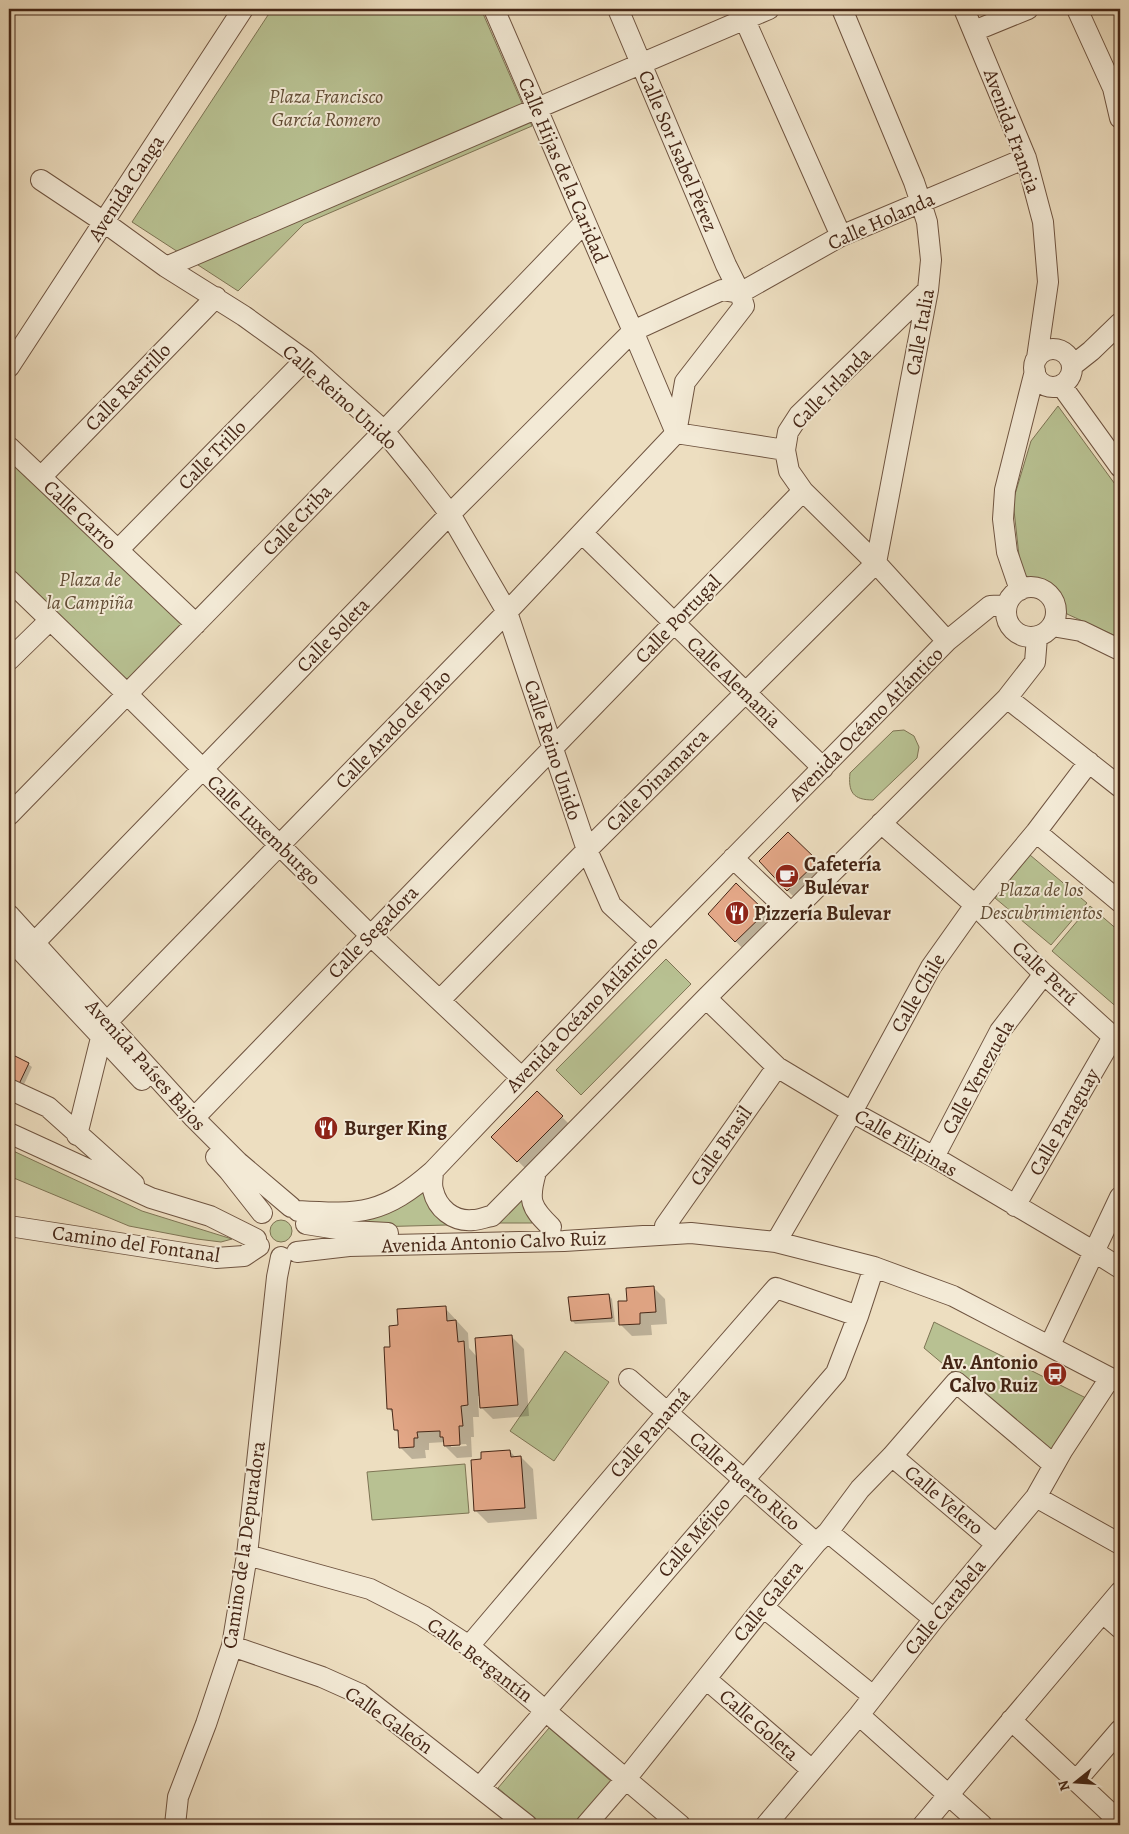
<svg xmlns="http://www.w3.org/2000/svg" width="1129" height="1834" viewBox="0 0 1129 1834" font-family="Alegreya,serif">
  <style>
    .green { fill: #b8c192; stroke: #7e7454 }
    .shadow { fill: #0003; fill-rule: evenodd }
    .building { fill: #e3a787; stroke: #452616 }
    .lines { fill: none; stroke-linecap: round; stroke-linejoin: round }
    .minor-casing { stroke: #6f5440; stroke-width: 22 }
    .minor { stroke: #f3ead6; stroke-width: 20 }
    .labels { text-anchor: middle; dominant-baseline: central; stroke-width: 4; stroke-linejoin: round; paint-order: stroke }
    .park-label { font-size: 20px; font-style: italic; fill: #624d35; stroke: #f3ead6 }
    .street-label { font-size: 20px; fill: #452616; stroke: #f3ead6 }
    .poi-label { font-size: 20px; font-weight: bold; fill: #452616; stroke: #f3ead6; text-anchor: start }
  </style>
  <rect width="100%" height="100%" fill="#eddec0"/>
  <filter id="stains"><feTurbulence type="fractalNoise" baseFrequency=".004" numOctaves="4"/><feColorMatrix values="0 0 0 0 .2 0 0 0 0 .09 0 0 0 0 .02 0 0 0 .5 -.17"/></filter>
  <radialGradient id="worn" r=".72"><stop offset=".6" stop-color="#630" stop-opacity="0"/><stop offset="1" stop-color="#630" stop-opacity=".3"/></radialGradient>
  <path class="green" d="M272,9H481L532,126L304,224L238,291L132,222Z
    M1058,406L1120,491V638L1067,614L1052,586L1021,574L1013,501L1031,441Z
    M9,454L186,624L127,684L9,570Z
    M904,730L914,736L919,747L917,758L873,800C853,800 848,792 850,773L893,731Z
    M1030,855L1087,903L1051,945L995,898Z
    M1090,906L1120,932V1010L1052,951Z
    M666,959L691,984L581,1095L556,1070Z
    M9,1149L142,1211L232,1239L221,1242L197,1239L129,1226L9,1176Z
    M424,1188L435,1214L447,1225L371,1227L334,1223Z
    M522,1198L532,1223H496Z
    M270 1231a11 11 0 1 1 22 0a11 11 0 1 1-22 0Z
    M934,1322L1086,1398L1051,1455L924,1348Z
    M565,1351L609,1382L554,1461L510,1431Z
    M465,1464L469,1513L372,1520L367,1472Z
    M549,1728L612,1782L575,1825H542L498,1788Z"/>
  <path class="shadow" d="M817,861L829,873L799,902L787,890Z
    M736,885L777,925L747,953L709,914Z
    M9,1054L28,1064L32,1067L14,1106L9,1104Z
    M537,1092L574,1129L530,1173L493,1137Z
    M653,1287L665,1299L667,1324L651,1325L652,1335L632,1336L620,1324L628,1302Z
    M609,1295L612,1299L615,1322L575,1324L572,1320Z
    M445,1308L468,1333L469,1348L477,1357L512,1337L524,1349L529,1416L493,1419L481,1407L480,1396H478L479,1417H473L474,1437H471L472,1457L457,1458L445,1446V1442L429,1443V1450H425L426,1458L412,1459L400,1447V1434L395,1430L394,1414L389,1409L392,1348L399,1326ZM466,1444L467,1446L451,1447V1445Z
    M510,1451L516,1458L521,1457L533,1469L537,1519L488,1523L476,1511Z"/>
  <path class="building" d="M788,832L818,861L787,891L759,861Z
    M736,883L766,912L735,942L708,914Z
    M9,1053L29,1063L10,1103H9Z
    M537,1091L563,1116L517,1162L491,1137Z
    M654,1286L656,1312L640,1313V1324L619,1325L618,1301H627L626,1288Z
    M609,1294L612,1318L571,1321L568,1297Z
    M446,1306L447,1321L456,1320L458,1342L464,1341L468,1405L461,1406L463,1426H459L460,1445L444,1446L443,1437H440V1431L417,1432L418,1438H414V1447L399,1448L398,1430H394L392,1409H387L384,1347H390L389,1326L398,1325L397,1309Z
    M512,1335L518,1405L480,1408L475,1338Z
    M510,1450L511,1457L521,1456L525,1508L474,1511L471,1460L481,1459V1452Z"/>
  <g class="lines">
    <g class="minor-casing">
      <path id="minor" d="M618,9L726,265L740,293L841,236L1026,158
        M740,9L841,236
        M842,9L914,182L921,203L927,222L931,260L928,290L876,563L947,641
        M964,9L1026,158L1043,222L1048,282L1037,358
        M1077,9L1113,88L1120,118
        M974,31L1028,9
        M41,180L104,222L166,267L244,316L305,360L384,431L419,474L450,514L507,612L587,850L611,905L651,942
        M166,267L769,9
        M722,290L740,293L744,306L685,382L676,433L633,331Z
        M1034 368a19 19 0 1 1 38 0a19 19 0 1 1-38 0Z
        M1072,366L1091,351L1120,323
        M9,367L243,9
        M1061,385L1120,467
        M676,433L785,450
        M9,447L196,624
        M41,477L216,297
        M582,533L823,768
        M118,550L305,360
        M9,580L127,694L370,935L521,1077
        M1006 612a25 25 0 1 1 50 0a25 25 0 1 1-50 0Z
        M1020,590L1007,552L1003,519L1005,490L1035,371
        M1007,605L990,606L947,641L651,942L433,1171C433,1177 431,1184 433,1190C437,1208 453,1222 473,1220C479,1220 485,1217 492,1216L706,998L1007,698L1035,662L1037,637
        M1052,626L1081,631L1120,650
        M9,660L50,620
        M1007,698L1120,787
        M9,815L384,431L584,223
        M881,823L975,905L1044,974L1120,1043
        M1036,832L1120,902
        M733,858L791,913
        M9,915L194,1118L238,1162L291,1207
        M9,938L142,1080
        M35,942L450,514L633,331C585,224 541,116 494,9
        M706,998L777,1067L852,1112L934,1157L1093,1251L1120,1268
        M440,1000L587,850L876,563L803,491L789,471L785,450L788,432L799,415L928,290
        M107,1022L507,612L676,433
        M9,1089L48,1107L134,1184
        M194,1118L674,623L803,491
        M9,1133L151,1198L210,1216L256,1239
        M77,1135L101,1038
        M216,1157L229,1171L262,1213
        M934,1157L1000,1031L1044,974
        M536,1172C528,1200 530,1207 551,1227
        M1015,1206L1113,1037
        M298,1211C361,1215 384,1214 433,1171
        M306,1224L350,1231L388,1233
        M9,1226L216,1258L244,1256L259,1246
        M665,1226L777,1067
        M776,1242L852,1112L931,967L975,905L1036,832L1089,762
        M297,1252L349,1246L564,1241L691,1233L776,1242L874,1267L953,1296L1120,1383
        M1050,1345L1120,1197
        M629,1379L816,1543
        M892,1456L996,1544
        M1036,1497L1120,1544
        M828,1532L934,1619
        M247,1555L370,1589L423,1616L469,1646L680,1825
        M763,1607L873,1696
        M1103,1613L1120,1628
        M232,1646L322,1677L360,1694L527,1825
        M469,1646L667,1413L776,1288L858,1316
        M706,1679L812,1770
        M859,1715L982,1825
        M1011,1720L1120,1822
        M1076,1781L1120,1730
        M480,1787L836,1373L858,1316L874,1267
        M175,1825L178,1797L206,1724L232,1646L247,1555L277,1277L281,1257
        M586,1825L625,1780L763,1607L816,1543L828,1532L860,1489L892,1456L956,1382L1054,1465
        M766,1825L859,1715L934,1619L1036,1497L1062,1451L1110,1378
        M923,1825L1120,1592"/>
    </g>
    <use href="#minor" class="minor"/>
  </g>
  <defs>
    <g id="cafe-disc" transform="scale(1.25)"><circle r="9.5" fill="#8f2418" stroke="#f3ead6"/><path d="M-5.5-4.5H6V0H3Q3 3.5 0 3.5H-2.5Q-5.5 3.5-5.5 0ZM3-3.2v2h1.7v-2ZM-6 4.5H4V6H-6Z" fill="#fff"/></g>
    <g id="restaurant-disc" transform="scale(1.25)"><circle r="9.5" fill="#8f2418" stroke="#f3ead6"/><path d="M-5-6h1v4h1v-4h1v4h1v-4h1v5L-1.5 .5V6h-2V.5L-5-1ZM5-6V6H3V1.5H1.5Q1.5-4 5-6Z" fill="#fff"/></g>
    <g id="bus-disc" transform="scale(1.25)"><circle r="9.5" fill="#8f2418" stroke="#f3ead6"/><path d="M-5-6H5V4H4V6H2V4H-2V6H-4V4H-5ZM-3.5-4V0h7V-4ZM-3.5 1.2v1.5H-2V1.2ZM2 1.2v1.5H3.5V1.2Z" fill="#fff"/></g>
  </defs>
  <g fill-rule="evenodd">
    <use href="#cafe-disc" x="787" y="876"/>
    <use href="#restaurant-disc" x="737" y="913"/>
    <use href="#restaurant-disc" x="326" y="1128"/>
    <use href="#bus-disc" x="1055" y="1374"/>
  </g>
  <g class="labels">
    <g class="park-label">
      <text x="326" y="96">Plaza Francisco<tspan x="326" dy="23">García Romero</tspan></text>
      <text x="90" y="579">Plaza de<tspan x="90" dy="23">la Campiña</tspan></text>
      <text x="1041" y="889">Plaza de los<tspan x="1041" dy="23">Descubrimientos</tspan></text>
    </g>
    <g class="street-label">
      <text transform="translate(1012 131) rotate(70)">Avenida Francia</text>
      <text transform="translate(678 151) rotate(67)">Calle Sor Isabel Pérez</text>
      <text transform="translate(563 170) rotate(67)">Calle Hijas de la Caridad</text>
      <text transform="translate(126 188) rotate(-57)">Avenida Canga</text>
      <text transform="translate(881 221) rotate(-24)">Calle Holanda</text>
      <text transform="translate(920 332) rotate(-80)">Calle Italia</text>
      <text transform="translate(128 387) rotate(-46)">Calle Rastrillo</text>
      <text transform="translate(831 388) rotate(-46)">Calle Irlanda</text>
      <text transform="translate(340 397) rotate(42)">Calle Reino Unido</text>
      <text transform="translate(212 455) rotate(-46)">Calle Trillo</text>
      <text transform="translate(80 515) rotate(43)">Calle Carro</text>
      <text transform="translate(297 520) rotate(-46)">Calle Criba</text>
      <text transform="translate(678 619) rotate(-46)">Calle Portugal</text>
      <text transform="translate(333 635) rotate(-46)">Calle Soleta</text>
      <text transform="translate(734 682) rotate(44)">Calle Alemania</text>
      <text transform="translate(866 724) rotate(-45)">Avenida Océano Atlántico</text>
      <text transform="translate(393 729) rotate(-46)">Calle Arado de Plao</text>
      <text transform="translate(553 750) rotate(72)">Calle Reino Unido</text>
      <text transform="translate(657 780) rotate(-45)">Calle Dinamarca</text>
      <text transform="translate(264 830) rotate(44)">Calle Luxemburgo</text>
      <text transform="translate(373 932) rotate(-46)">Calle Segadora</text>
      <text transform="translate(1045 973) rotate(44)">Calle Perú</text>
      <text transform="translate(918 993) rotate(-60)">Calle Chile</text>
      <text transform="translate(582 1014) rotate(-46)">Avenida Océano Atlántico</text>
      <text transform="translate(146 1065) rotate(48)">Avenida Países Bajos</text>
      <text transform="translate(978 1077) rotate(-61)">Calle Venezuela</text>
      <text transform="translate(1064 1122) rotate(-60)">Calle Paraguay</text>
      <text transform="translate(906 1143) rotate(30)">Calle Filipinas</text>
      <text transform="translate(721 1146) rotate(-55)">Calle Brasil</text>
      <text transform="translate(494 1242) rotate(-2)">Avenida Antonio Calvo Ruiz</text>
      <text transform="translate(136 1244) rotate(8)">Camino del Fontanal</text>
      <text transform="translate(650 1433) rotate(-49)">Calle Panamá</text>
      <text transform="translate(745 1481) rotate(41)">Calle Puerto Rico</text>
      <text transform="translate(944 1500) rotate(40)">Calle Velero</text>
      <text transform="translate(694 1537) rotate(-49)">Calle Méjico</text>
      <text transform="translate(244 1545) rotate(-82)">Camino de la Depuradora</text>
      <text transform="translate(768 1601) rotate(-51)">Calle Galera</text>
      <text transform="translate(945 1607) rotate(-51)">Calle Carabela</text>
      <text transform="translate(480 1660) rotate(37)">Calle Bergantín</text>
      <text transform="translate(389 1720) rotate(35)">Calle Galeón</text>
      <text transform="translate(759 1725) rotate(41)">Calle Goleta</text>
    </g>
    <g class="poi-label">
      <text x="804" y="864">Cafetería<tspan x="804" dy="23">Bulevar</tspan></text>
      <text x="754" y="913">Pizzería Bulevar</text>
      <text x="344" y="1128">Burger King</text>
      <text x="1038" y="1362" text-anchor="end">Av. Antonio<tspan x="1038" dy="23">Calvo Ruiz</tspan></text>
    </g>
  </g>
  <rect width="1129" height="1834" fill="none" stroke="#eddec0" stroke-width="30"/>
  <rect x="10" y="10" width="1109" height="1814" fill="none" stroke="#452616" stroke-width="2.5"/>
  <rect x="15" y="15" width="1099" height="1804" fill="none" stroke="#452616"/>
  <g transform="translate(1076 1782) rotate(253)" stroke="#f3ead6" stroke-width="4" paint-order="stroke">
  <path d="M0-4L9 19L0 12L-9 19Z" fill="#452616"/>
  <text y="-8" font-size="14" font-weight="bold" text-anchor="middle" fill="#452616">N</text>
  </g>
  <rect width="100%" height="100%" filter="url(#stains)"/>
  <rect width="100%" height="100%" fill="url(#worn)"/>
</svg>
